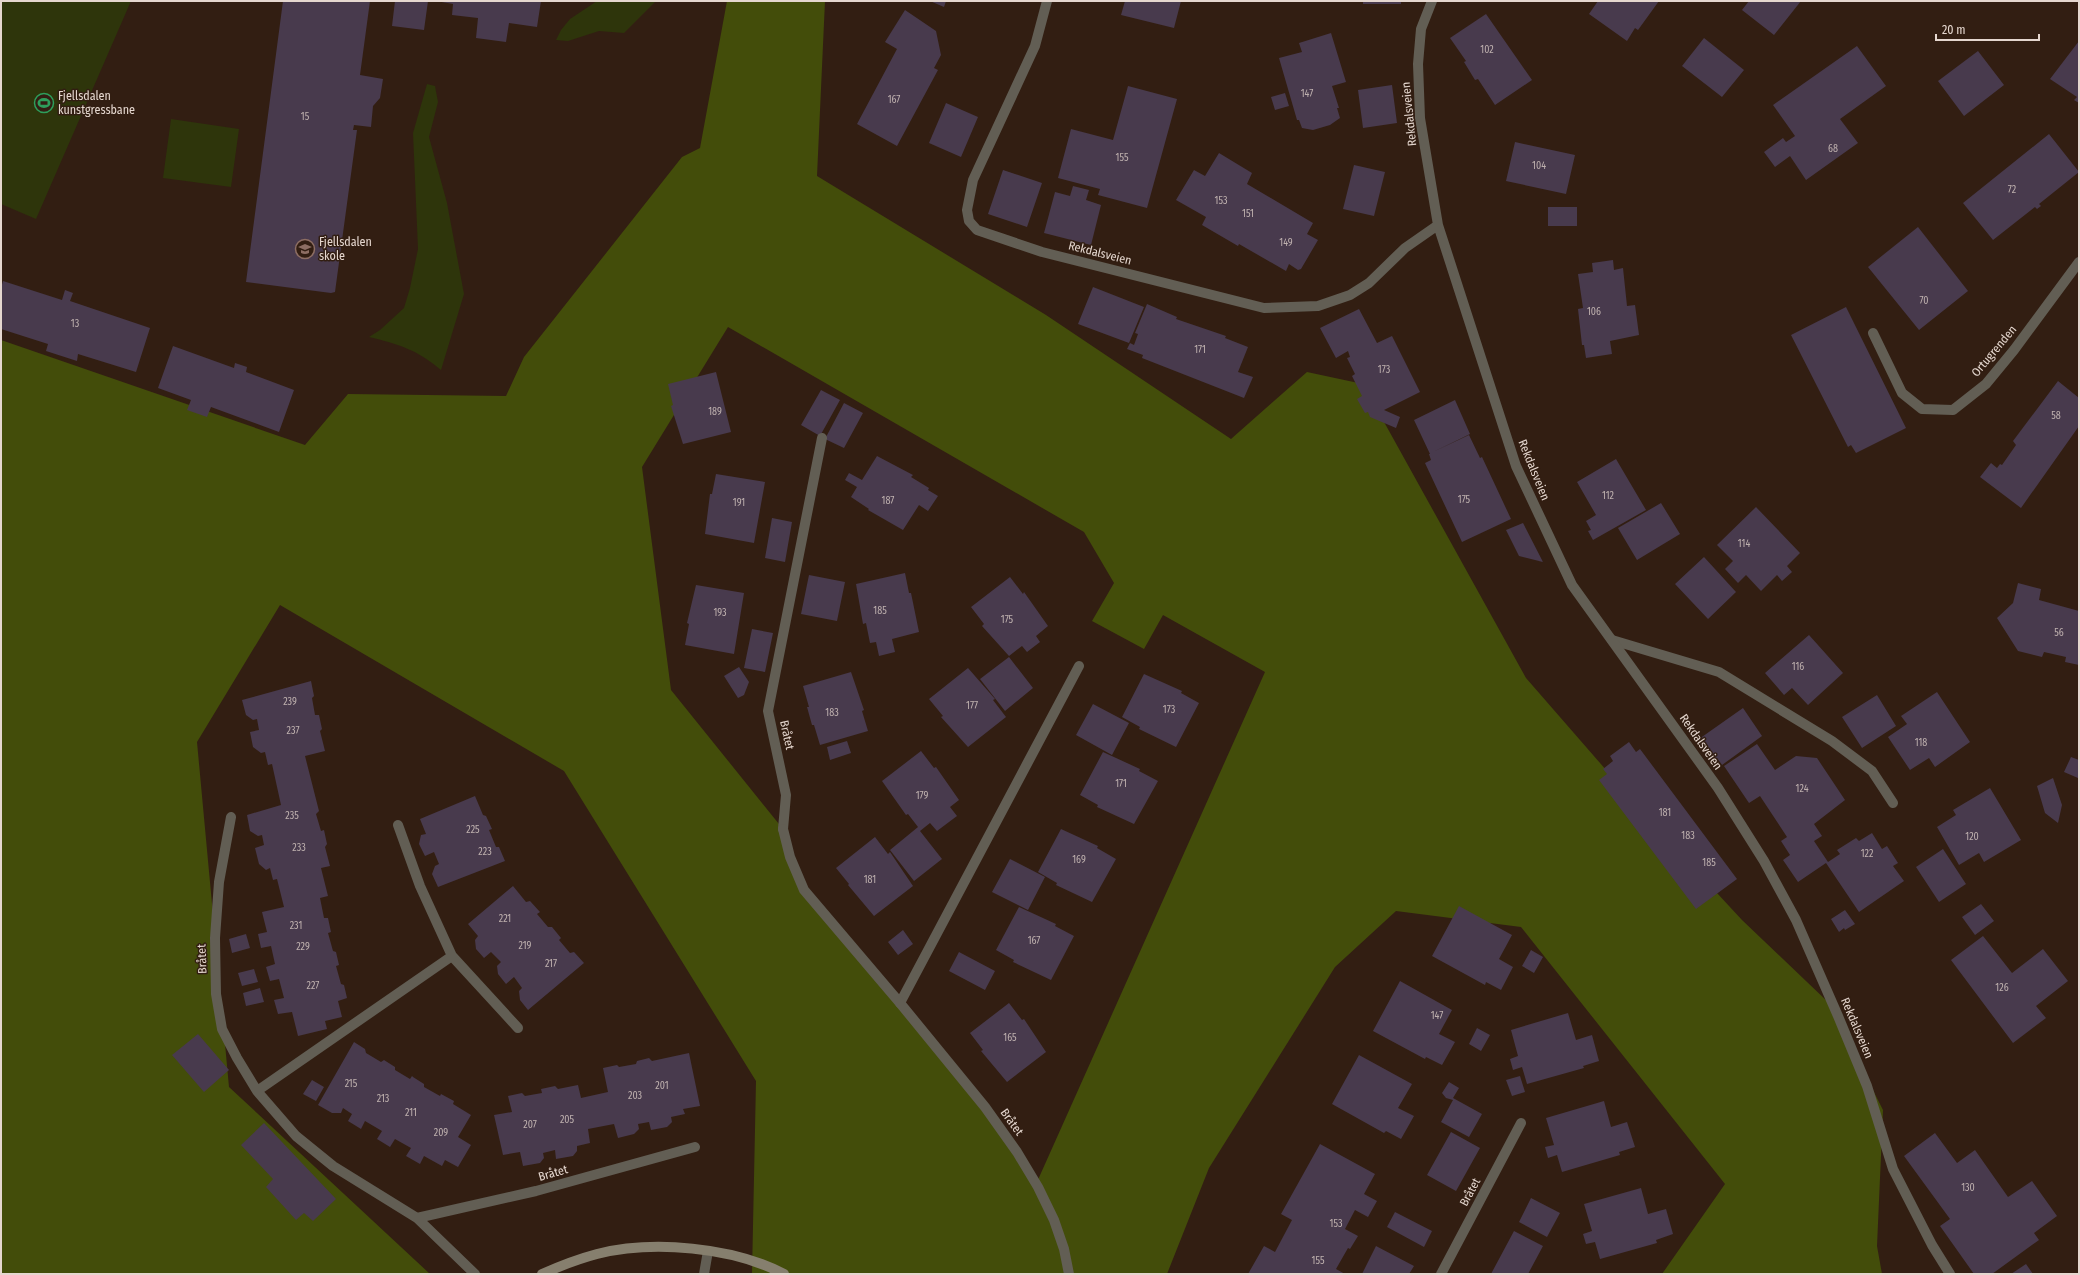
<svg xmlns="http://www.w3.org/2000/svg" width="2080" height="1275" viewBox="0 0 2080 1275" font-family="'Fira Sans Condensed',sans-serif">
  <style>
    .green { fill: #2e350b }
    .forest { fill: #434d0a; fill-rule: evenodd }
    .building { fill: #483a4d }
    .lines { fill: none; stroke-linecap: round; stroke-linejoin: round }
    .service { stroke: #625e54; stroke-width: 10 }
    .minor { stroke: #625e54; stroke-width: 10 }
    .secondary { stroke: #867f6e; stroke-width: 10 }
    .labels { text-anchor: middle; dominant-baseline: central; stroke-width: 3; stroke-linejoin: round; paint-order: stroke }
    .number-label { font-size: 10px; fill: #beb0ae }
    .poi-label { font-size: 12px; fill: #e5d7cf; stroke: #321e12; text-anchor: start }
    .street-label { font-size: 12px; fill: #e5d7cf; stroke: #321e12 }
  </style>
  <rect width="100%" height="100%" fill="#321e12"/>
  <path class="green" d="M1,1H131L36,219L1,204Z
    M597,1H656L624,33L599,31L568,41L556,40L561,30L570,19Z
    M427,84L435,86L438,102L429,137L447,203L464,294L441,370C418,350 398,344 369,337L380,330L404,308L410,288L418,249L413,133Z
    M171,119L239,129L231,187L163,178Z"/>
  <path class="forest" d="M727,1H825L817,176L1046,315L1231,439L1307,372L1363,384L1526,678L1654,825L1742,920L1829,1003L1883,1110L1877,1246L1882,1274H1662L1725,1184L1521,927L1396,911L1335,967L1209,1168L1167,1274H752L756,1081L564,771L280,605L197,742L229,1087L430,1274H1V340L305,445L348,394L506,396L524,357L682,157L700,148ZM728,327L1084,532L1114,583L1092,621L1144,649L1163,615L1265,672L1037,1182L993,1118L804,890L783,829L671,690L642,467Z"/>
  <path class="building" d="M283,1H370L360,75L383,79L380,98L373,106L371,127L354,125L353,130H357L335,292L331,293L246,282Z
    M395,1H428L424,30L392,26Z
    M436,1H541L537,27L509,23L506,42L476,38L478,18L452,15L453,4Z
    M930,1H946L944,7Z
    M1125,1H1181L1174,28L1121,15Z
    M1363,1H1401V4H1363Z
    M1598,1H1659L1638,30L1635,28L1627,41L1589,14Z
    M1749,1H1801L1774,35L1742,10Z
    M905,10L936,31L941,55L934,68L938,70L897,146L857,124L897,49L885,42Z
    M1486,14L1532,80L1495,105L1478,79L1475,80L1464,62L1466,61L1450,38Z
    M1331,33L1346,82L1332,86L1339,108H1337L1340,118L1330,125L1313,130L1302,128L1299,120H1297L1279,58L1302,52L1299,43Z
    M1704,38L1744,70L1722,97L1682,66Z
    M2079,41V103L2074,100L2077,97L2050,79Z
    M1857,46L1886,86L1840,119L1858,143L1806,180L1790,156L1775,167L1764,152L1783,138L1786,142L1795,136L1773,105Z
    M1978,51L2004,85L1964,116L1938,81Z
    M1392,85L1397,123L1363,128L1358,90Z
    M1128,86L1177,99L1147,208L1098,195L1100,189L1058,178L1071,129L1113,140Z
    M1285,93L1289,106L1275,110L1271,97Z
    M946,103L978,117L961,157L929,143Z
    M2049,134L2079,172L2039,204L2041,206L2037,209L2035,207L1993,240L1963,203Z
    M1515,142L1575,155L1566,194L1506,181Z
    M1219,153L1252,173L1247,184L1313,223L1307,234L1318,240L1301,269L1298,270L1289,264L1286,271L1239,244L1238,246L1202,225L1206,217L1176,200L1194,170L1205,176Z
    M1354,165L1385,172L1374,216L1343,209Z
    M1003,170L1042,183L1027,227L988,214Z
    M1073,186L1089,190L1086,200L1101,205L1091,245L1044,233L1055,192L1070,196Z
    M1548,207H1577V226H1548Z
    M1918,227L1968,291L1919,330L1868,267Z
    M1613,260L1614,270L1623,268L1627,306L1635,305L1639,335L1610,341L1612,354L1586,358L1584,345H1582L1578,309L1583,308L1578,274L1593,272L1592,263Z
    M3,281L62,300L65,290L73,293L70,301L150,328L136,372L78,354L77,361L46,351L48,344L1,329V288Z
    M1093,287L1144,307L1129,343L1078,324Z
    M1147,304L1177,317L1176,319L1226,336L1225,338L1248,347L1238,372L1253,377L1244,398L1142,358L1143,355L1127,349L1130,343L1134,345L1138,334L1135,333Z
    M1846,307L1906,428L1856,453L1851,445L1848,447L1791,335Z
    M1359,309L1377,343L1392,336L1420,392L1384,410L1400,417L1396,428L1370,417L1368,412L1365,413L1357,399L1362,396L1352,376L1355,374L1347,358L1350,357L1348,351L1336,358L1320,328Z
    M173,346L234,368L235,363L247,367L246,372L294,390L279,432L211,407L207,417L187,410L191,400L158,388Z
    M716,372L731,432L683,444L671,406L673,405L668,384Z
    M2058,381L2079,398V426L2021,508L1980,477L1991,463L1997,468L2000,464L2002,465L2016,445L2013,441Z
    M821,390L840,400L820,436L801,425Z
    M1455,400L1470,434L1433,452L1469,435L1480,458L1482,457L1511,519L1462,542L1425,463L1431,460L1429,454H1430L1414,420Z
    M844,403L863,413L844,448L825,439Z
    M877,456L913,475L911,477L929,488L928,490L938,496L928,511L919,505L903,530L868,510L869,509L851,497L857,487L845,480L849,473L862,480Z
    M1616,459L1646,510L1593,540L1588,531L1591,530L1586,521L1596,515L1577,482Z
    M716,474L765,482L754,543L705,534L710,494H712Z
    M1661,503L1680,534L1637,560L1618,528Z
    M1756,507L1800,553L1787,566L1792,572L1782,581L1777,575L1761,591L1746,575L1738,583L1725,569L1733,561L1717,545Z
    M772,518L792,522L785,562L765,558Z
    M1523,523L1543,562L1519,556L1506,530Z
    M1704,557L1736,592L1708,619L1675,584Z
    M905,573L909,593H911L919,632L892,639L895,652L879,656L876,642L870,643L866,623L863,624L856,584Z
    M809,575L845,582L837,621L801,614Z
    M1010,577L1023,594L1024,592L1048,626L1036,636L1040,642L1027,652L1022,646L1009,656L982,626L984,624L971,607Z
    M2018,583L2041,589L2039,600L2079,611V665L2065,662L2066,657L2044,652L2042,657L2018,651L1997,618L2013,603Z
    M696,585L744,593L734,654L685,645L689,624L687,623Z
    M752,629L773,633L765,672L744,668Z
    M1809,635L1843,673L1808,705L1792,688L1784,695L1765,673Z
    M1009,657L1033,688L1005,711L980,679Z
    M739,667L749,682L744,695L738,698L724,676Z
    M968,668L995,699L993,700L1006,717L968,747L941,717L943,716L929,699Z
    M851,672L864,710L862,711L868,731L820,745L814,725H812L807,707H809L803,686Z
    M1144,674L1182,691L1181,693L1199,703L1176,747L1139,729L1140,727L1122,717Z
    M311,681L314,696L312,698L315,715H319L322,729L320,731L325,751L305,756L319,811L316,814L321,831L324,830L327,844L325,847L330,866L321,868L328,896L320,898L324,918H328L331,932L328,933L333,951L336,952L339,965L336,966L341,984L344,985L347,998L338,1001L342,1017L325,1021L327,1029L298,1036L292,1012L278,1014L274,1000L284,998L279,979L270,981L266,967L275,964L271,946L261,948L258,934L267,932L262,912L284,907L277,879L273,880L270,868L266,870L259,864L255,848L264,845L262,835L258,836L250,831L247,815L281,805L272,764L268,765L265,752L261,753L253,747L250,732L259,730L257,719L253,720L246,715L242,700Z
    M1937,692L1970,742L1935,767L1929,758L1910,770L1888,737L1907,724L1901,716Z
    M1877,695L1896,726L1862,748L1842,717Z
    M1093,704L1129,723L1112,755L1076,735Z
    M1743,708L1762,736L1722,765L1717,758L1714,760L1699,739Z
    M847,741L851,753L830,760L827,747Z
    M1629,742L1636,752L1640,749L1737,879L1696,909L1599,780L1607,774L1603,769L1613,761L1610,756Z
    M1757,744L1775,770L1796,756L1817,758L1845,800L1814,824L1822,836L1814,841L1828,862L1840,854L1837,850L1856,838L1859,841L1872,833L1882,849L1887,846L1898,863L1893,866L1904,881L1859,912L1826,863L1798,882L1783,860L1790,855L1781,841L1787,837L1760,796L1749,803L1724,766Z
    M921,751L934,768L936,767L959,800L950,807L957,816L937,831L930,823L920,831L942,859L914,881L890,850L918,827L908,814L906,815L882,781Z
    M1103,752L1140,769L1139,771L1158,781L1134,824L1097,807L1098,805L1080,795Z
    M2071,757L2079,760L2078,778L2064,772Z
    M2053,778L2062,805L2058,823L2045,813L2037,786Z
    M1990,788L2021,840L1984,862L1979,853L1959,865L1937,827L1956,815L1953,810Z
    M475,796L483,815L486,816L492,829L489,830L496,847H499L505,861L438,887L432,874L435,866L439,864L434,852L425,856L419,844L421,835L426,834L420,819Z
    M1061,829L1098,846L1097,848L1116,859L1092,902L1056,885L1057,883L1038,872Z
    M875,837L888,854L890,852L913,886L874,916L848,885L849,884L836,868Z
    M1943,849L1966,884L1939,902L1916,867Z
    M1010,859L1045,877L1028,910L992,892Z
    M513,886L526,902L530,901L540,912L537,914L548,927H552L561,938L559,940L570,953L574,952L584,963L528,1010L520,1000L519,991L522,988L514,977L506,984L498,974L497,966L501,962L491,952L484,958L476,949L475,940L478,936L468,924Z
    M1981,904L1994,921L1975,935L1962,917Z
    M1459,906L1512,935L1499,959L1513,967L1501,990L1486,982L1485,985L1432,956Z
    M1019,907L1056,924L1055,926L1074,936L1051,980L1013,962L1014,960L996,950Z
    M1845,910L1855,924L1845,930L1844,928L1839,932L1831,919Z
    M903,930L913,944L898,955L888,942Z
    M246,934L250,948L232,953L229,939Z
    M1983,936L2012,973L2043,949L2068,981L2036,1006L2046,1018L2013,1043L1951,960Z
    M1531,950L1543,957L1534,973L1522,966Z
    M959,952L995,971L985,990L949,971Z
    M254,969L258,982L242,986L238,973Z
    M1400,981L1452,1010L1439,1034L1455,1042L1442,1065L1426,1057L1425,1059L1373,1031Z
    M260,988L264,1002L246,1006L243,993Z
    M1009,1003L1022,1020L1024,1019L1046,1052L1007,1082L981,1051L983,1050L970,1033Z
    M1568,1013L1576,1040L1592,1035L1599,1061L1583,1066L1584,1068L1527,1084L1522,1067L1513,1070L1510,1059L1518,1056L1511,1030Z
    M1477,1028L1490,1035L1481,1051L1469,1044Z
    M198,1034L229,1070L204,1092L172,1055Z
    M354,1042L365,1049L366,1053L381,1062L384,1060L395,1067V1070L410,1079L412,1076L413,1077L424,1084V1087L440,1096L441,1094L454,1101L453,1104L471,1115L458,1137L471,1145L458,1167L445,1160L442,1166L424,1156L420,1164L406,1156L411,1148L395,1139L390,1147L377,1139L382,1131L365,1121L361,1129L348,1121L352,1114L343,1108L341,1113H332L318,1105Z
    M689,1053L700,1106L683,1109L685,1114L671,1117L672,1122L667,1127L651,1130L649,1122L638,1124L639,1129L634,1134L618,1138L614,1124L588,1129L590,1143L577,1146V1151L573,1156L556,1159L555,1150L543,1153L544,1158L540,1163L523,1166L520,1152L503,1155L494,1115L512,1112L508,1096L522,1093L525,1096L542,1093L541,1089L555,1086L558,1089L578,1085L581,1098L608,1092L603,1068L617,1065L619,1067L636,1064L637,1061L649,1058L652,1061Z
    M1359,1055L1412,1084L1398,1108L1414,1116L1401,1139L1386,1131L1384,1133L1332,1104Z
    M1520,1076L1525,1092L1512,1096L1506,1080Z
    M312,1080L324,1087L316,1101L303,1094Z
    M1449,1082L1459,1088L1453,1098L1482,1114L1469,1137L1441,1122L1453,1100L1446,1098L1442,1093Z
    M1604,1101L1611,1127L1627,1122L1635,1147L1619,1152L1620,1155L1562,1172L1557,1155L1548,1158L1545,1147L1554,1145L1546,1118Z
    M264,1123L336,1199L313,1221L304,1213L296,1220L266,1187L273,1179L241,1145Z
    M1451,1132L1480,1148L1456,1191L1427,1175Z
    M1935,1133L1957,1163L1975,1150L2008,1197L2032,1181L2057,1216L2034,1233L2039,1240L1992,1274H1974L1940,1226L1950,1219L1904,1156Z
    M1320,1144L1375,1174L1364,1194L1377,1201L1368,1217L1355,1210L1345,1229L1358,1236L1350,1249L1348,1248L1336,1269L1345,1274H1248L1264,1246L1275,1252L1292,1220L1281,1214Z
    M1641,1188L1648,1214L1666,1209L1673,1234L1656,1240L1657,1243L1600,1259L1595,1242L1586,1244L1583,1234L1592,1231L1584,1204Z
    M1531,1198L1560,1213L1547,1237L1519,1222Z
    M1395,1212L1432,1231L1424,1247L1387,1227Z
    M1514,1231L1543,1246L1528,1274H1491Z
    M1376,1246L1414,1266L1409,1274H1362Z
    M2026,1264L2033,1274H2011Z"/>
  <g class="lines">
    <path class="service" d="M1612,640L1719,672L1832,741L1872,771L1893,803
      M783,829L786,795L768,711L822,438
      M900,1003L1079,666
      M704,1274L708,1251
      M1441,1274L1521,1123"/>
    <path class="minor" d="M1047,1L1035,46L973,180L967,210L969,221L977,230L1042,252L1264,308L1318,306L1350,295L1369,283L1405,248L1438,225
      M1432,1L1421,29L1418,64L1420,118L1438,225L1516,466L1572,585L1718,788L1764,861L1796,920L1838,1016L1867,1086L1893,1169L1932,1245L1950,1274
      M1873,333L1902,393L1922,409L1953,410L1986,384L2014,350L2079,262
      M231,817L219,882L215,938L216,994L222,1029L237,1058L257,1091L296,1136L333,1166L417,1218L475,1274
      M398,825L420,886L452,956L518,1028
      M783,829L790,857L804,890L900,1003L985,1107L1017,1152L1038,1187L1054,1220L1064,1249L1069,1274
      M257,1091L452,956
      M417,1218L536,1191L695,1147"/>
    <path class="secondary" d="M542,1274C560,1266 578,1259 597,1254C653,1240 733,1247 784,1274"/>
  </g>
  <defs>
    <g id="stadium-ring" transform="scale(1)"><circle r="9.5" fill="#321e12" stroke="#2e9e5b" stroke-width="1.5"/><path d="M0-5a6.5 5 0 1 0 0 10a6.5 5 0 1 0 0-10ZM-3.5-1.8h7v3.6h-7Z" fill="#2e9e5b"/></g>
    <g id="school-ring" transform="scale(1)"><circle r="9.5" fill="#321e12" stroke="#8d6e63" stroke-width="1.5"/><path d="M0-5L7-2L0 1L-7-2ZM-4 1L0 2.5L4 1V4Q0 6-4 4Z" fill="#8d6e63"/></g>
  </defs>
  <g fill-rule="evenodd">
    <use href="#stadium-ring" x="44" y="103"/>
    <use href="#school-ring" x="305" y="249"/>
  </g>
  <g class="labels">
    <g class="number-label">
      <text x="1487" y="50">102</text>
      <text x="1307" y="94">147</text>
      <text x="894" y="100">167</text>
      <text x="305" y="117">15</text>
      <text x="1833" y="149">68</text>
      <text x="1122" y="158">155</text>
      <text x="1539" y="166">104</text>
      <text x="2012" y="190">72</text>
      <text x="1221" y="201">153</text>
      <text x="1248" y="214">151</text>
      <text x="1286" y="243">149</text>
      <text x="1924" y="301">70</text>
      <text x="1594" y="312">106</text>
      <text x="75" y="324">13</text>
      <text x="1200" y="350">171</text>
      <text x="1384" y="370">173</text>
      <text x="715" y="412">189</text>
      <text x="2056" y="416">58</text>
      <text x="1608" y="496">112</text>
      <text x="1464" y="500">175</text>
      <text x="888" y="501">187</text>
      <text x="739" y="503">191</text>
      <text x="1744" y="544">114</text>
      <text x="880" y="611">185</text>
      <text x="720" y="613">193</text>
      <text x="1007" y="620">175</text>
      <text x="2059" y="633">56</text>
      <text x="1798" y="667">116</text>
      <text x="290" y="702">239</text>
      <text x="972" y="706">177</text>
      <text x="1169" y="710">173</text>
      <text x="832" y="713">183</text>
      <text x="293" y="731">237</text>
      <text x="1921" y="743">118</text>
      <text x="1121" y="784">171</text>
      <text x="1802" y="789">124</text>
      <text x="922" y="796">179</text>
      <text x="1665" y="813">181</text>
      <text x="292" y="816">235</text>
      <text x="473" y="830">225</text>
      <text x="1688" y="836">183</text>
      <text x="1972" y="837">120</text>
      <text x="299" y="848">233</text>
      <text x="485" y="852">223</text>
      <text x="1867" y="854">122</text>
      <text x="1079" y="860">169</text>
      <text x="1709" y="863">185</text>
      <text x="870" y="880">181</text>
      <text x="505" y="919">221</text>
      <text x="296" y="926">231</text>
      <text x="1034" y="941">167</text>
      <text x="525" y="946">219</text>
      <text x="303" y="947">229</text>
      <text x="551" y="964">217</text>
      <text x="313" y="986">227</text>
      <text x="2002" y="988">126</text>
      <text x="1437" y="1016">147</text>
      <text x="1010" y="1038">165</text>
      <text x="351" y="1084">215</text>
      <text x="662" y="1086">201</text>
      <text x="635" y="1096">203</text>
      <text x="383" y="1099">213</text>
      <text x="411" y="1113">211</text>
      <text x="567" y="1120">205</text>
      <text x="530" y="1125">207</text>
      <text x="441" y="1133">209</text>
      <text x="1968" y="1188">130</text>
      <text x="1336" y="1224">153</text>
      <text x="1318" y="1261">155</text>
    </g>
    <g class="poi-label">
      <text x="58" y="96">Fjellsdalen<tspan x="58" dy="14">kunstgressbane</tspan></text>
      <text x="319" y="242">Fjellsdalen<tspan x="319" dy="14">skole</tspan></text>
    </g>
    <g class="street-label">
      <text transform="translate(1409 114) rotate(-96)">Rekdalsveien</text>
      <text transform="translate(1100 253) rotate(14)">Rekdalsveien</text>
      <text transform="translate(1994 351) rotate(-50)">Ortugrenden</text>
      <text transform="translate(1534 470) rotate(68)">Rekdalsveien</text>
      <text transform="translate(787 735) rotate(78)">Bråtet</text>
      <text transform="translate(1701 742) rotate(55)">Rekdalsveien</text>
      <text transform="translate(202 959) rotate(-92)">Bråtet</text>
      <text transform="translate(1857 1028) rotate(67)">Rekdalsveien</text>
      <text transform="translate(1012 1122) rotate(54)">Bråtet</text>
      <text transform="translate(553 1173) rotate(-16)">Bråtet</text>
      <text transform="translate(1470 1192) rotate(-62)">Bråtet</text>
    </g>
  </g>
  <rect width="2080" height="1275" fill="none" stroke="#e5d7cf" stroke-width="4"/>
  <path d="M1936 34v6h103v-6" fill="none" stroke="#e5d7cf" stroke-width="2"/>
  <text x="1942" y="34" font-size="12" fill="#e5d7cf" stroke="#321e12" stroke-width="3" paint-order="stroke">20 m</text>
</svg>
